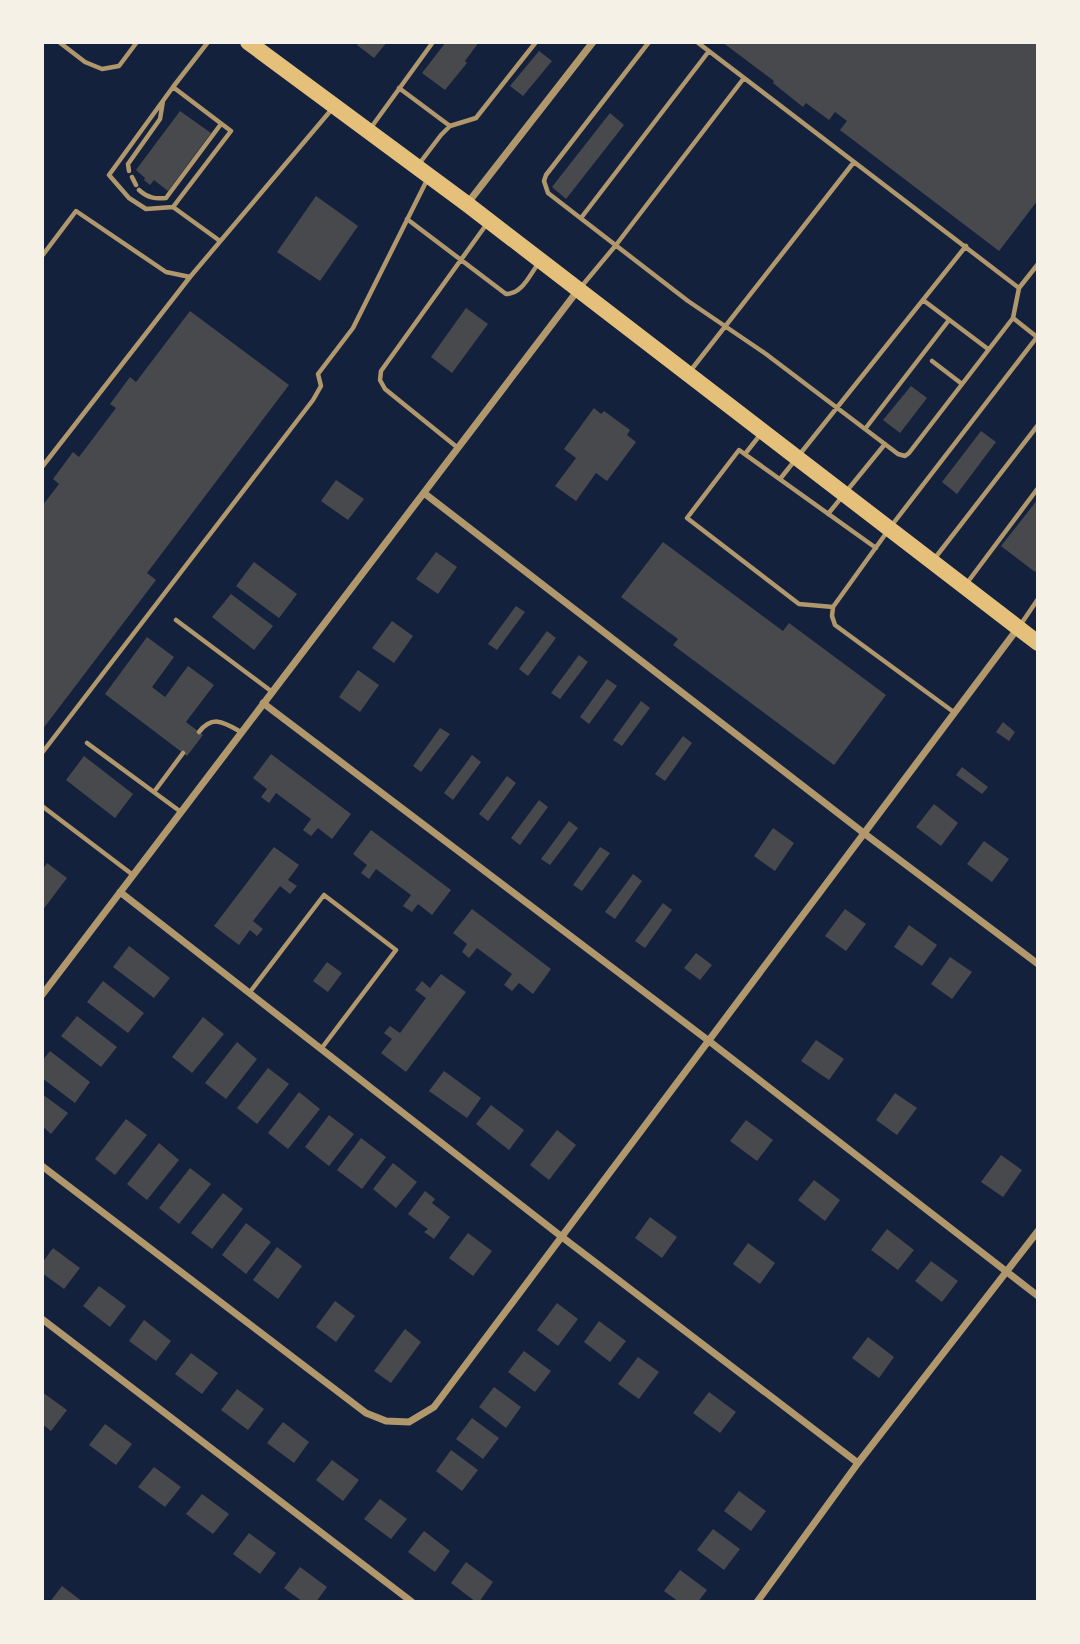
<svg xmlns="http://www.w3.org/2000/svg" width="1080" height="1644" viewBox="0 0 1080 1644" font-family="Karla,sans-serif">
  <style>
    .building { fill: #48494c }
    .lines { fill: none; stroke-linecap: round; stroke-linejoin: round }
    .service { stroke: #b1986c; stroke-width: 4.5 }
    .minor { stroke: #b1986c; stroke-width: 7 }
    .trunk { stroke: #e5c07b; stroke-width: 16 }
  </style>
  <rect width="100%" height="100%" fill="#14213d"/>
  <path class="building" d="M359,42H387L374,58L357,45Z
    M446,42H479L465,61L467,63L445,90L422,73Z
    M722,42H1038V200L999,251L840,130L847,121L835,112L829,120L806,103L803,107L773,83L774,81Z
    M539,51L552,61L523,96L510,86Z
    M180,111L211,133L168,191L154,180L150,185L144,180L145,178L136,170Z
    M610,113L624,125L566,199L552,187Z
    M316,196L358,226L320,281L277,252Z
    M466,308L488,324L452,373L431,357Z
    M190,311L289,385L147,573L156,580L42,730V506L59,484L53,479L73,452L79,457L116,408L110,404L130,377L136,382Z
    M911,386L927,398L900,433L883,420Z
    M594,408L601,414L604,411L630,430L627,435L636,442L607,481L596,473L576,501L555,486L576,458L564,449Z
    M981,431L996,442L957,494L942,482Z
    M336,480L364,499L348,520L321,501Z
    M1038,499V569L1035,572L1001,546Z
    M663,542L783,631L789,623L886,695L834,765L673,645L678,639L621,597Z
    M436,552L457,567L438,594L416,579Z
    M254,562L297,594L279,618L236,586Z
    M231,594L273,626L254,650L212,617Z
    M516,606L525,612L497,650L488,644Z
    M392,621L413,636L394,663L372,648Z
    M547,631L556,638L528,676L519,669Z
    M147,637L174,657L152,687L165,697L188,666L214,685L186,722L203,735L187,756L105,694Z
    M579,655L588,662L560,699L551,693Z
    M358,670L379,685L360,712L339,697Z
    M607,679L617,686L589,724L580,717Z
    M641,701L650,708L622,746L613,740Z
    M1003,722L1015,732L1009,741L996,732Z
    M440,728L450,734L421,772L413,766Z
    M683,736L692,743L665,781L655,774Z
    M271,754L351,814L332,839L318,828L311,836L303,830L311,819L276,793L269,803L261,797L267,789L253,778Z
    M472,755L481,762L453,800L444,793Z
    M84,756L133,794L115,818L66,780Z
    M962,767L988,787L982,794L956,775Z
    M507,776L516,783L488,821L479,814Z
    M539,800L548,807L520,845L511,838Z
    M934,804L958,823L941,846L916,827Z
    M569,821L578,828L550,865L541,859Z
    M773,828L794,843L775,871L754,856Z
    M371,830L451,890L432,915L418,904L412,912L403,906L411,895L376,869L369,879L361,873L367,865L353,854Z
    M984,841L1009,859L992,882L967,864Z
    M274,847L299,865L288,880L297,886L290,894L280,886L253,921L263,929L257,936L250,930L239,945L214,926Z
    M600,847L610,853L582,891L573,885Z
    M47,863L67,878L42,911V870Z
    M633,874L642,881L615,919L605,912Z
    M663,903L672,910L645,948L635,941Z
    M472,909L551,969L533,994L519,983L512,991L504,985L512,974L477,948L469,958L462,952L467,944L453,933Z
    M845,909L866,924L846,951L825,936Z
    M909,925L937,945L922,966L894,947Z
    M129,946L170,978L154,998L113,967Z
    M696,953L712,965L700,980L684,968Z
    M950,957L972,972L952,999L931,984Z
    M327,962L342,973L328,992L313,981Z
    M441,974L466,992L406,1072L381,1053L392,1039L384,1033L390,1026L400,1033L426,998L415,990L422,981L430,988Z
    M103,981L144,1013L128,1033L87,1002Z
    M77,1016L117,1047L101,1067L61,1036Z
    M203,1017L224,1034L192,1073L172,1057Z
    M816,1040L844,1059L829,1080L801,1061Z
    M237,1042L257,1059L226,1099L205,1083Z
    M50,1051L90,1082L75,1103L42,1078V1061Z
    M268,1068L289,1084L257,1124L237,1108Z
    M444,1071L481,1098L467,1118L429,1091Z
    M299,1092L320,1109L288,1149L268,1133Z
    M895,1093L917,1108L897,1135L876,1120Z
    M42,1094L68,1113L51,1134L42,1126Z
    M491,1105L524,1130L509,1150L476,1124Z
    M329,1115L354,1134L329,1166L305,1147Z
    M126,1119L147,1135L115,1175L95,1159Z
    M746,1120L773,1140L757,1161L730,1141Z
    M557,1130L576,1145L549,1180L530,1165Z
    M361,1138L386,1157L362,1189L337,1170Z
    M159,1143L179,1160L147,1200L127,1184Z
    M1001,1155L1022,1170L1003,1197L981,1182Z
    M393,1163L417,1182L396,1208L373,1189Z
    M190,1168L211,1184L179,1224L159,1208Z
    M814,1180L840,1200L825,1221L798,1200Z
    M425,1191L435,1199L432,1203L450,1217L434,1239L424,1232L428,1229L408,1214Z
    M223,1193L243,1209L212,1249L191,1233Z
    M650,1217L677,1237L662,1258L635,1238Z
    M246,1223L271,1242L246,1274L222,1255Z
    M887,1229L914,1250L898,1270L871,1250Z
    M468,1233L492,1251L473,1276L449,1258Z
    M748,1243L775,1263L760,1284L733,1264Z
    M277,1247L302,1266L278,1299L253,1280Z
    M53,1248L80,1268L64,1289L42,1273V1263Z
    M931,1261L958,1281L942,1302L915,1281Z
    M99,1286L126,1306L110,1327L83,1306Z
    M335,1301L355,1316L336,1342L316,1327Z
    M557,1303L578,1319L558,1346L537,1330Z
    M144,1320L171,1341L156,1361L129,1341Z
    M599,1321L626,1341L610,1362L584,1342Z
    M405,1329L421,1342L391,1383L374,1371Z
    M868,1337L894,1357L879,1378L852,1358Z
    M524,1351L551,1371L535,1392L508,1372Z
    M191,1353L218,1373L202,1394L175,1374Z
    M638,1357L659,1372L639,1399L618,1384Z
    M494,1387L521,1407L506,1428L479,1407Z
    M237,1389L264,1409L248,1430L221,1410Z
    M42,1392L67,1410L51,1431L42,1424Z
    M709,1392L736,1412L720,1433L693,1413Z
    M472,1418L499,1438L483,1459L456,1439Z
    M283,1422L309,1442L294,1463L267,1443Z
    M105,1424L132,1444L116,1465L89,1445Z
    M451,1450L478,1470L462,1491L436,1471Z
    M332,1460L359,1480L343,1501L316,1480Z
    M154,1467L181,1487L165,1507L138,1487Z
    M739,1491L766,1511L751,1531L724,1511Z
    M202,1494L229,1514L213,1534L186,1514Z
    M380,1499L407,1519L391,1539L364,1519Z
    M713,1529L740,1549L724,1570L697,1550Z
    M424,1531L450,1551L435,1572L408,1552Z
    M249,1533L276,1553L260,1574L233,1554Z
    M466,1562L493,1582L479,1602H476L451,1583Z
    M300,1567L327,1587L316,1602H303L284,1588Z
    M680,1570L707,1590L698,1602H679L664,1591Z
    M62,1586L83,1602H50Z"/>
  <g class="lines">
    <path class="service" d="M59,42L85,62L102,69L119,66L137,42
      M208,42L173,87L109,175L129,198L146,209L173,207L220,241
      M649,42L546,175L544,181L548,193L688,301L766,354L898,454L905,456L909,453L1013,318L1019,288L1038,264
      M697,42L1019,288
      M173,87L231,131L173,207
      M399,88L450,126
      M370,129L433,42
      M419,164L441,135L450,126L476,118L536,42
      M129,171L128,164L160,119L163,101
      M132,177L136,185
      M139,190C148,198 155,199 166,198L221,124
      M581,218L709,51
      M407,219L506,294C522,294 529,276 538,264
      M42,256L76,211L166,272L190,277
      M581,287L616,245L744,78
      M923,300L988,349
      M1013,318L1037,337
      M932,361L962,384
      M691,370L854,162
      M865,429L949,320
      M458,448L385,389L380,380L381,371L486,225
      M745,454L760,435
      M42,467L190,277L332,109
      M780,479L966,246
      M828,514L885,444
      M892,525L1037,337
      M887,532L833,607L832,616L835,625L955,713
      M935,558L1038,425
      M967,583L1038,488
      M833,607L799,604L687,518L739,450L876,548
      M176,620L271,691
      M1021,624L1038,599
      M199,732C213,714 225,723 241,732
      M87,743L181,812
      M42,753L313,400L321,386L318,374L353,328L427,180
      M154,792L183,753
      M42,806L133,875
      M250,992L324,895L396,950L321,1049"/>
    <path class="minor" d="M467,204L593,42
      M424,493L865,834L1038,964
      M263,703L709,1041L1038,1296
      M120,892L562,1237L858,1463
      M42,995L578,290
      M42,1166L366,1413L386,1421L409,1422L434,1407L1018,628
      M42,1319L412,1602
      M757,1602L858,1463L1038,1231"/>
    <path class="trunk" d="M248,42L467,204L1038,643"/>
  </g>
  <rect width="1080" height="1644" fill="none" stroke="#f6f1e7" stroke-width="88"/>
</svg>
